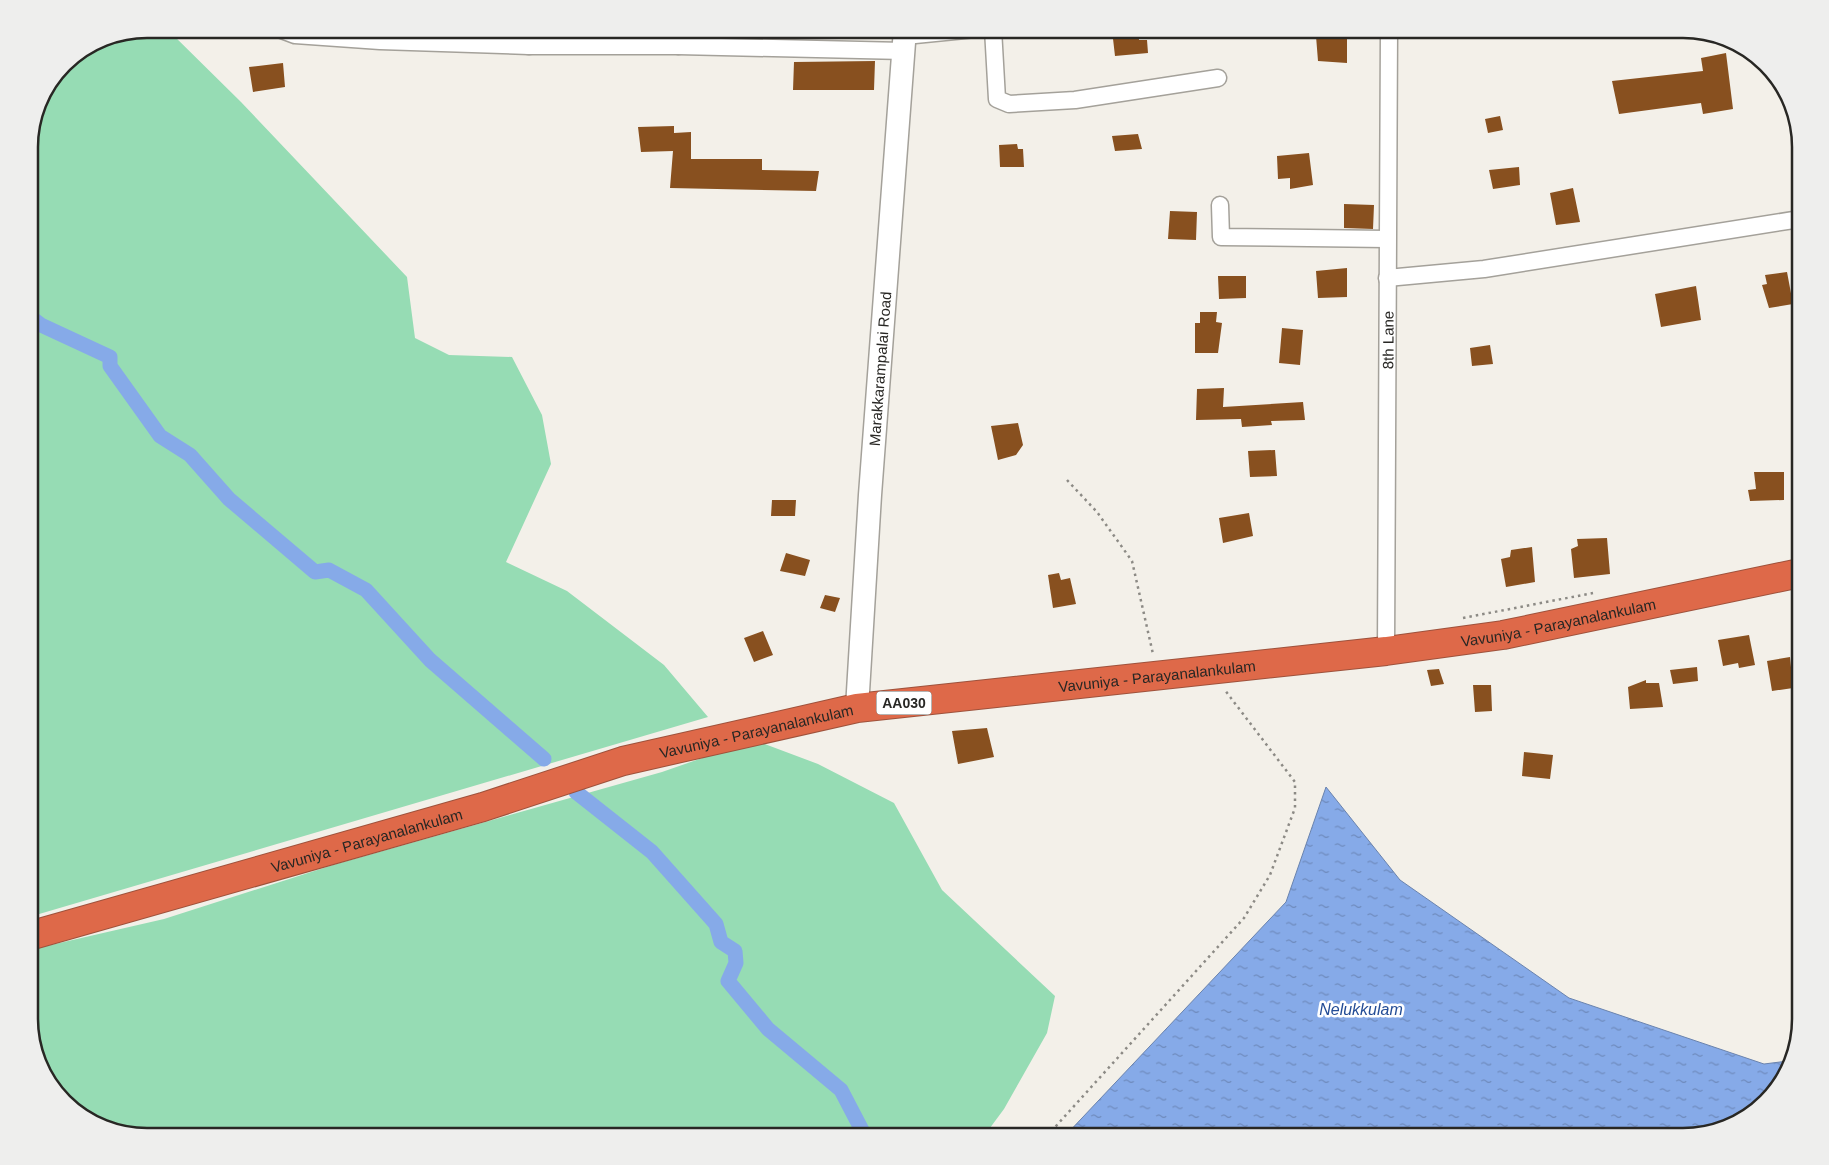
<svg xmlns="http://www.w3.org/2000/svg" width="1829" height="1165" viewBox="0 0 1829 1165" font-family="Helvetica,sans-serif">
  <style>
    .grass { fill: #96dcb4 }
    .water { fill: url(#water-ripples); stroke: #6a83ad }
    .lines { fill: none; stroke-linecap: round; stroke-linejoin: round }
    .canal { stroke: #86aae8; stroke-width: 15 }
    .building { fill: #88501f }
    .street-casing { stroke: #a4a19a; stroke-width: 19 }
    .secondary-casing { stroke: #a4a19a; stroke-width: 25 }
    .highway-casing { stroke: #9e523c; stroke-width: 30 }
    .path { stroke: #8c8a85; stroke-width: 2.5; stroke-dasharray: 2.5 4; stroke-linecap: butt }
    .street { stroke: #fff; stroke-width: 16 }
    .secondary { stroke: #fff; stroke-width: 22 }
    .highway { stroke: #de6949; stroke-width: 28 }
    .labels { text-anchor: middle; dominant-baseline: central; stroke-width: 5; stroke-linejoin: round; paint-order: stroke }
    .shield { fill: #fff; stroke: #686866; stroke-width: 1 }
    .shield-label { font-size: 14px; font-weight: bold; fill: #282724 }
    .street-label { font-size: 15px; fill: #282724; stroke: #fff }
    .water-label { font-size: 16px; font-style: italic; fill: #244d96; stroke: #fff }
    .rim { fill: none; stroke: #282724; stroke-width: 2.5 }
  </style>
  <defs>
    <pattern id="water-ripples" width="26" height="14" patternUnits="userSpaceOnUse" patternTransform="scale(1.25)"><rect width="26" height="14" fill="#86aae8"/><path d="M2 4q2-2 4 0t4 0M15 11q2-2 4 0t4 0" fill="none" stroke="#6e8abc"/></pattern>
  </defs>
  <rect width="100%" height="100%" fill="#f3f0e9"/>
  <path class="grass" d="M147,29H167L241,102L407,277L415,338L449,355L512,357L542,415L551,464L506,562L567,591L664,665L708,717L29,917V139L38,101L63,63L102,38Z
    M754,740L818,764L894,803L942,890L1055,996L1047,1033L1004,1109L984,1136H147L81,1117L45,1078L29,1026V950L164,919L333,865L662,772Z"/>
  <path class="water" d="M1326,787L1400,880L1569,998L1764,1064L1788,1061L1781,1084L1741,1121L1683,1136H1065L1286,902Z"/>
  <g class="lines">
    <path class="canal" d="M29,316L41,325L110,357V366L160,436L190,455L229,499L315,572L329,570L366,590L430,660L544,759
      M576,792L652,852L716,924L721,942L735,951L736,963L728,981L768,1029L841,1090L865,1136"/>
  </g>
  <path class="building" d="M1138,29L1139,40H1147L1148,53L1115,56L1112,30Z
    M1316,36H1347V63L1318,61Z
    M1726,53L1733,109L1703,114L1701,103L1619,114L1612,81L1703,71L1701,58Z
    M875,61L874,90H793L794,62Z
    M283,63L285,87L253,92L249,67Z
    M1500,116L1503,130L1488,133L1485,119Z
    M674,126V133L691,132V159H762V170L819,171L816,191L670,188L673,151L641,152L638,127Z
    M1138,134L1142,149L1115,151L1112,136Z
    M1017,144L1018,149H1023L1024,167H1000L999,145Z
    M1309,153L1313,185L1290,189V178L1278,179L1277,156Z
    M1519,167L1520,185L1493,189L1489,170Z
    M1573,188L1580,222L1556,225L1550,193Z
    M1344,204L1374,205L1373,229L1344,228Z
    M1170,211L1197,212L1196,240L1168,239Z
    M1347,268V297L1318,298L1316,271Z
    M1787,272L1793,304L1769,308L1762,285L1767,284L1765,275Z
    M1218,276H1246V298L1219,299Z
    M1696,286L1701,320L1661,327L1655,294Z
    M1200,312H1217L1216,322L1222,323L1218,353H1195V323H1200Z
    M1282,328L1303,330L1300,365L1279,363Z
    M1490,345L1493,364L1472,366L1470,348Z
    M1224,388L1223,407L1303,402L1305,420L1271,421L1272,425L1242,427L1241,419L1196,420L1197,389Z
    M1018,423L1023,445L1016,455L998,460L991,426Z
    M1275,450L1277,476L1250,477L1248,451Z
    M1754,472H1784V500L1750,501L1748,490L1756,489Z
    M772,500H796L795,516H771Z
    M1249,513L1253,536L1223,543L1219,518Z
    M1607,538L1610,574L1574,578L1571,549L1578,546L1577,539Z
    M1532,547L1535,582L1506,587L1501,559L1510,557L1511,550Z
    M786,553L810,560L805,576L780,571Z
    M1059,573L1061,580L1070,578L1076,604L1053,608L1048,575Z
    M825,595L840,598L835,612L820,608Z
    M763,631L773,655L754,662L744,638Z
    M1749,635L1755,665L1739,668L1738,663L1723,666L1718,640Z
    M1790,657L1793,688L1772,691L1767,661Z
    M1697,667L1698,681L1673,684L1670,670Z
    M1439,669L1444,684L1431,686L1427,670Z
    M1646,680V683H1659L1663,707L1630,709L1628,687Z
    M1473,685H1491L1492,711L1475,712Z
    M987,728L994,757L958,764L952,731Z
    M1524,752L1553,755L1550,779L1522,776Z"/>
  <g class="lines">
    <g class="street-casing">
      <g id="street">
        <path d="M279,29L295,35L380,41L529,46H678L904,51"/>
        <path d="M677,29L678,46"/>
        <path d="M993,29L997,99L1009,104L1075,100L1218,78"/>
        <path d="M905,36L975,29"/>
        <path d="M529,46V29"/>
        <path d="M1220,205L1221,237L1387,239"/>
        <path d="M1387,278L1484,269L1800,219"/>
        <path id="s1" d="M1386,651L1389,29"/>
      </g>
    </g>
    <g class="secondary-casing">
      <g id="secondary">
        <path id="s2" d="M857,708L870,495L905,29"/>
      </g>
    </g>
    <g class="highway-casing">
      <g id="highway">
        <path id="s3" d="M29,936L483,807L623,761L857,708L1386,651L1503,635L1800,573"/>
      </g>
    </g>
    <path class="path" d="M1067,480L1097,512L1132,561L1153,654
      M1463,618L1593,593
      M1047,1136L1244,918L1270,875L1295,808V782L1224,689"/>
    <use href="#street" class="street"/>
    <use href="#secondary" class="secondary"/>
    <use href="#highway" class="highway"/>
  </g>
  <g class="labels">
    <rect class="shield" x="876.5" y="691.5" width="55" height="23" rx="4"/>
    <g class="shield-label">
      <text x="904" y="703">AA030</text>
    </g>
    <g class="street-label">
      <text stroke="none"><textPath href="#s1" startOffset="311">8th Lane</textPath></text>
      <text stroke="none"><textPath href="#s2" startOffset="340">Marakkarampalai Road</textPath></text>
      <text stroke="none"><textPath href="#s3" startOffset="1566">Vavuniya - Parayanalankulam</textPath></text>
      <text stroke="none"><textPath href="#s3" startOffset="1161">Vavuniya - Parayanalankulam</textPath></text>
      <text stroke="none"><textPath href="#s3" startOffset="756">Vavuniya - Parayanalankulam</textPath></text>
      <text stroke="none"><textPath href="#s3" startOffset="351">Vavuniya - Parayanalankulam</textPath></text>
    </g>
    <g class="water-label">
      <text x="1361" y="1009">Nelukkulam</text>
    </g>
  </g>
  <path d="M0 0H1829V1165H0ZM147 38H1683A109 109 0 0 1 1792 147V1019A109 109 0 0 1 1683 1128H147A109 109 0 0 1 38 1019V147A109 109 0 0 1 147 38Z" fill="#eeeeed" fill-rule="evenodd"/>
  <path class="rim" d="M147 38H1683A109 109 0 0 1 1792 147V1019A109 109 0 0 1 1683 1128H147A109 109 0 0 1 38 1019V147A109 109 0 0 1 147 38Z"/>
</svg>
